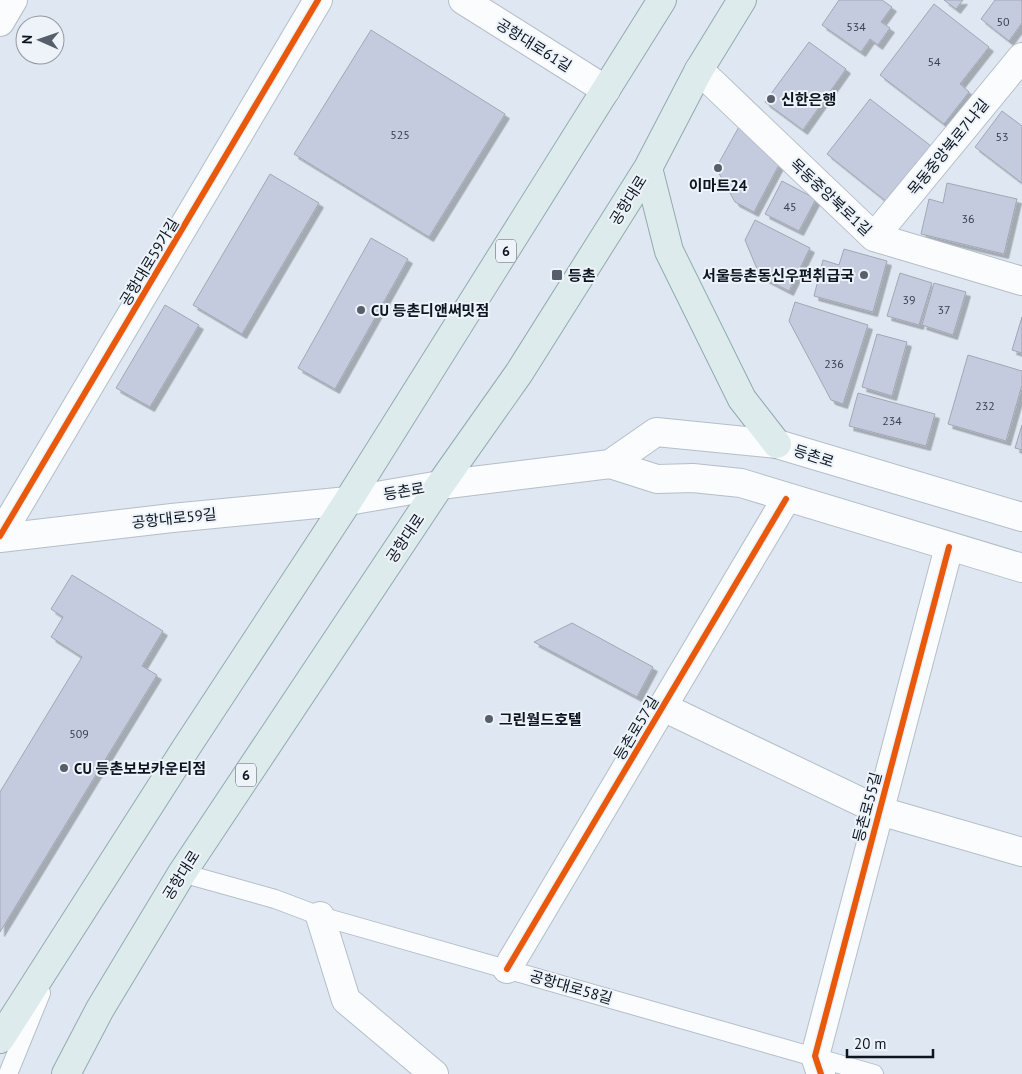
<svg xmlns="http://www.w3.org/2000/svg" width="1022" height="1074" viewBox="0 0 1022 1074" font-family="'PT Sans','Noto Sans KR',sans-serif">
  <style>
    .building { fill: #c5cbdf; stroke: #a1a7b2; filter: url(#shadow) }
    .lines { fill: none; stroke-linecap: round; stroke-linejoin: round }
    .lane-casing { stroke: #b5bec8; stroke-width: 20 }
    .street-casing { stroke: #b5bec8; stroke-width: 30 }
    .secondary-casing { stroke: #b5bec8; stroke-width: 30 }
    .primary-casing { stroke: #91aaaf; stroke-width: 30 }
    .lane { stroke: #fafcfd; stroke-width: 18 }
    .street { stroke: #fafcfd; stroke-width: 28 }
    .secondary { stroke: #fafcfd; stroke-width: 28 }
    .primary { stroke: #deebec; stroke-width: 28 }
    .cycleway-casing { stroke: #edf3f9; stroke-width: 9 }
    .cycleway { stroke: #e8590c; stroke-width: 6 }
    .poi-dot { fill: #565f6a; stroke: #edf3f9; stroke-width: 2 }
    .labels { text-anchor: middle; dominant-baseline: central; stroke-width: 4; stroke-linejoin: round; paint-order: stroke }
    .number-label { font-size: 12px; fill: #3a4250 }
    .shield { fill: #edf3f9; stroke: #505861; stroke-width: 1 }
    .shield-label { font-size: 14px; font-weight: bold; fill: #0c1520 }
    .street-label { font-size: 15px; fill: #0c1520; stroke: #edf3f9 }
    .poi-label { font-size: 15px; font-weight: bold; fill: #0c1520; stroke: #edf3f9; text-anchor: start }
  </style>
  <defs>
    <filter id="shadow"><feDropShadow dx="4.5" dy="4.5" stdDeviation="0" flood-color="#0004"/></filter>
  </defs>
  <rect width="100%" height="100%" fill="#dfe8f2"/>
  <path class="building" d="M839,0H882L892,7L881,22L890,28L878,45L870,39L861,52L822,25Z
    M944,0H963L956,9Z
    M995,0H1022V23L1009,41L981,19Z
    M934,4L989,47L960,84L969,92L944,124L880,75Z
    M371,30L505,114L429,237L294,154Z
    M809,42L846,69L803,130L765,102Z
    M870,99L931,146L887,202L827,154Z
    M1002,111L1022,126V183L975,147Z
    M740,125L780,163L754,212L735,202L716,168Z
    M270,174L319,203L242,334L193,305Z
    M782,181L816,199L799,231L765,214Z
    M947,183L1017,199L1004,254L921,234L929,199L943,203Z
    M755,220L810,248L789,291L760,276L745,240Z
    M371,238L408,259L335,389L298,368Z
    M844,249L887,261L873,312L814,296L823,260L839,265Z
    M900,273L932,283L919,325L887,316Z
    M934,283L966,292L953,335L922,325Z
    M795,302L868,325L843,404L831,400L789,321Z
    M165,305L199,325L150,407L116,388Z
    M1022,317V353L1012,350Z
    M877,334L907,342L892,396L862,387Z
    M968,355L1022,371V385L1006,441L948,424Z
    M858,393L935,414L926,446L849,426Z
    M1022,425V450L1015,448Z
    M72,575L163,631L142,666L157,675L0,932V792L82,657L51,637L63,617L51,609Z
    M572,623L653,667L637,697L534,642Z"/>
  <g class="lines">
    <g class="lane-casing">
      <path id="lane" d="M182,873L275,899L320,916L874,1074
        M8,1074L41,993"/>
    </g>
    <g class="street-casing">
      <path id="street" d="M463,0L606,90
        M0,22L13,0
        M699,70L874,237L1022,281
        M874,237L1022,57
        M0,536L318,0
        M663,707L880,811L1022,852
        M320,916L346,1000L434,1074
        M507,969L786,499
        M821,1074L815,1056L949,547"/>
    </g>
    <g class="secondary-casing">
      <path id="secondary" d="M610,464L656,432L777,444L1022,517
        M0,538L172,518L348,501L440,485L610,464L657,479L693,478L741,483L1022,568"/>
    </g>
    <g class="primary-casing">
      <path id="primary" d="M648,168L669,251L742,399L777,444
        M0,1039L186,748L348,501L662,0
        M66,1074L100,1009L182,873L440,485L519,373L648,168L699,70L742,0"/>
    </g>
    <use href="#lane" class="lane"/>
    <use href="#street" class="street"/>
    <use href="#secondary" class="secondary"/>
    <use href="#primary" class="primary"/>
    <g class="cycleway-casing">
      <path id="cycleway" d="M0,536L318,0
        M507,969L786,499
        M821,1074L815,1056L949,547"/>
    </g>
    <use href="#cycleway" class="cycleway"/>
  </g>
  <g class="poi-dot">
    <circle cx="771" cy="99" r="5"/>
    <circle cx="718" cy="168" r="5"/>
    <rect x="551" y="269" width="12" height="12" rx="2.5"/>
    <circle cx="864" cy="275" r="5"/>
    <circle cx="361" cy="310" r="5"/>
    <circle cx="489" cy="719" r="5"/>
    <circle cx="64" cy="768" r="5"/>
  </g>
  <g class="labels">
    <g class="number-label">
      <text x="1003" y="21">50</text>
      <text x="856" y="26">534</text>
      <text x="934" y="61">54</text>
      <text x="400" y="134">525</text>
      <text x="1002" y="136">53</text>
      <text x="790" y="206">45</text>
      <text x="968" y="218">36</text>
      <text x="909" y="299">39</text>
      <text x="944" y="309">37</text>
      <text x="834" y="363">236</text>
      <text x="985" y="405">232</text>
      <text x="892" y="420">234</text>
      <text x="79" y="733">509</text>
    </g>
    <g class="shield">
      <rect x="496" y="239.5" width="20" height="23" rx="4"/>
      <rect x="236" y="763.5" width="20" height="23" rx="4"/>
    </g>
    <g class="shield-label">
      <text x="506" y="251">6</text>
      <text x="246" y="775">6</text>
    </g>
    <g class="street-label">
      <text transform="translate(534 45) rotate(32)">공항대로61길</text>
      <text transform="translate(948 147) rotate(-51)">목동중앙북로7나길</text>
      <text transform="translate(831 197) rotate(43)">목동중앙북로1길</text>
      <text transform="translate(628 200) rotate(-58)">공항대로</text>
      <text transform="translate(149 262) rotate(-59)">공항대로59가길</text>
      <text transform="translate(814 456) rotate(18)">등촌로</text>
      <text transform="translate(404 491) rotate(-10)">등촌로</text>
      <text transform="translate(174 518) rotate(-6)">공항대로59길</text>
      <text transform="translate(405 538) rotate(-56)">공항대로</text>
      <text transform="translate(636 728) rotate(-59)">등촌로57길</text>
      <text transform="translate(867 807) rotate(-75)">등촌로55길</text>
      <text transform="translate(181 875) rotate(-58)">공항대로</text>
      <text transform="translate(571 987) rotate(16)">공항대로58길</text>
    </g>
    <g class="poi-label">
      <text x="781" y="99">신한은행</text>
      <text x="718" y="185" text-anchor="middle">이마트24</text>
      <text x="568" y="275">등촌</text>
      <text x="854" y="275" text-anchor="end">서울등촌동신우편취급국</text>
      <text x="371" y="310">CU 등촌디앤써밋점</text>
      <text x="499" y="719">그린월드호텔</text>
      <text x="74" y="768">CU 등촌보보카운티점</text>
    </g>
  </g>
  <g transform="translate(40 40) rotate(272)"><circle r="24" fill="#edf3f9" stroke="#939aa2"/>
  <path d="M0-4L9 19L0 12L-9 19Z" fill="#565f6a"/>
  <text y="-8" font-size="14" font-weight="bold" text-anchor="middle" fill="#0c1520">N</text>
  </g>
  <path d="M847 1049v8h86v-8" fill="none" stroke="#0c1520" stroke-width="2.5"/>
  <text x="854" y="1049" font-size="15" fill="#0c1520" stroke="#edf3f9" stroke-width="4" paint-order="stroke">20 m</text>
</svg>
